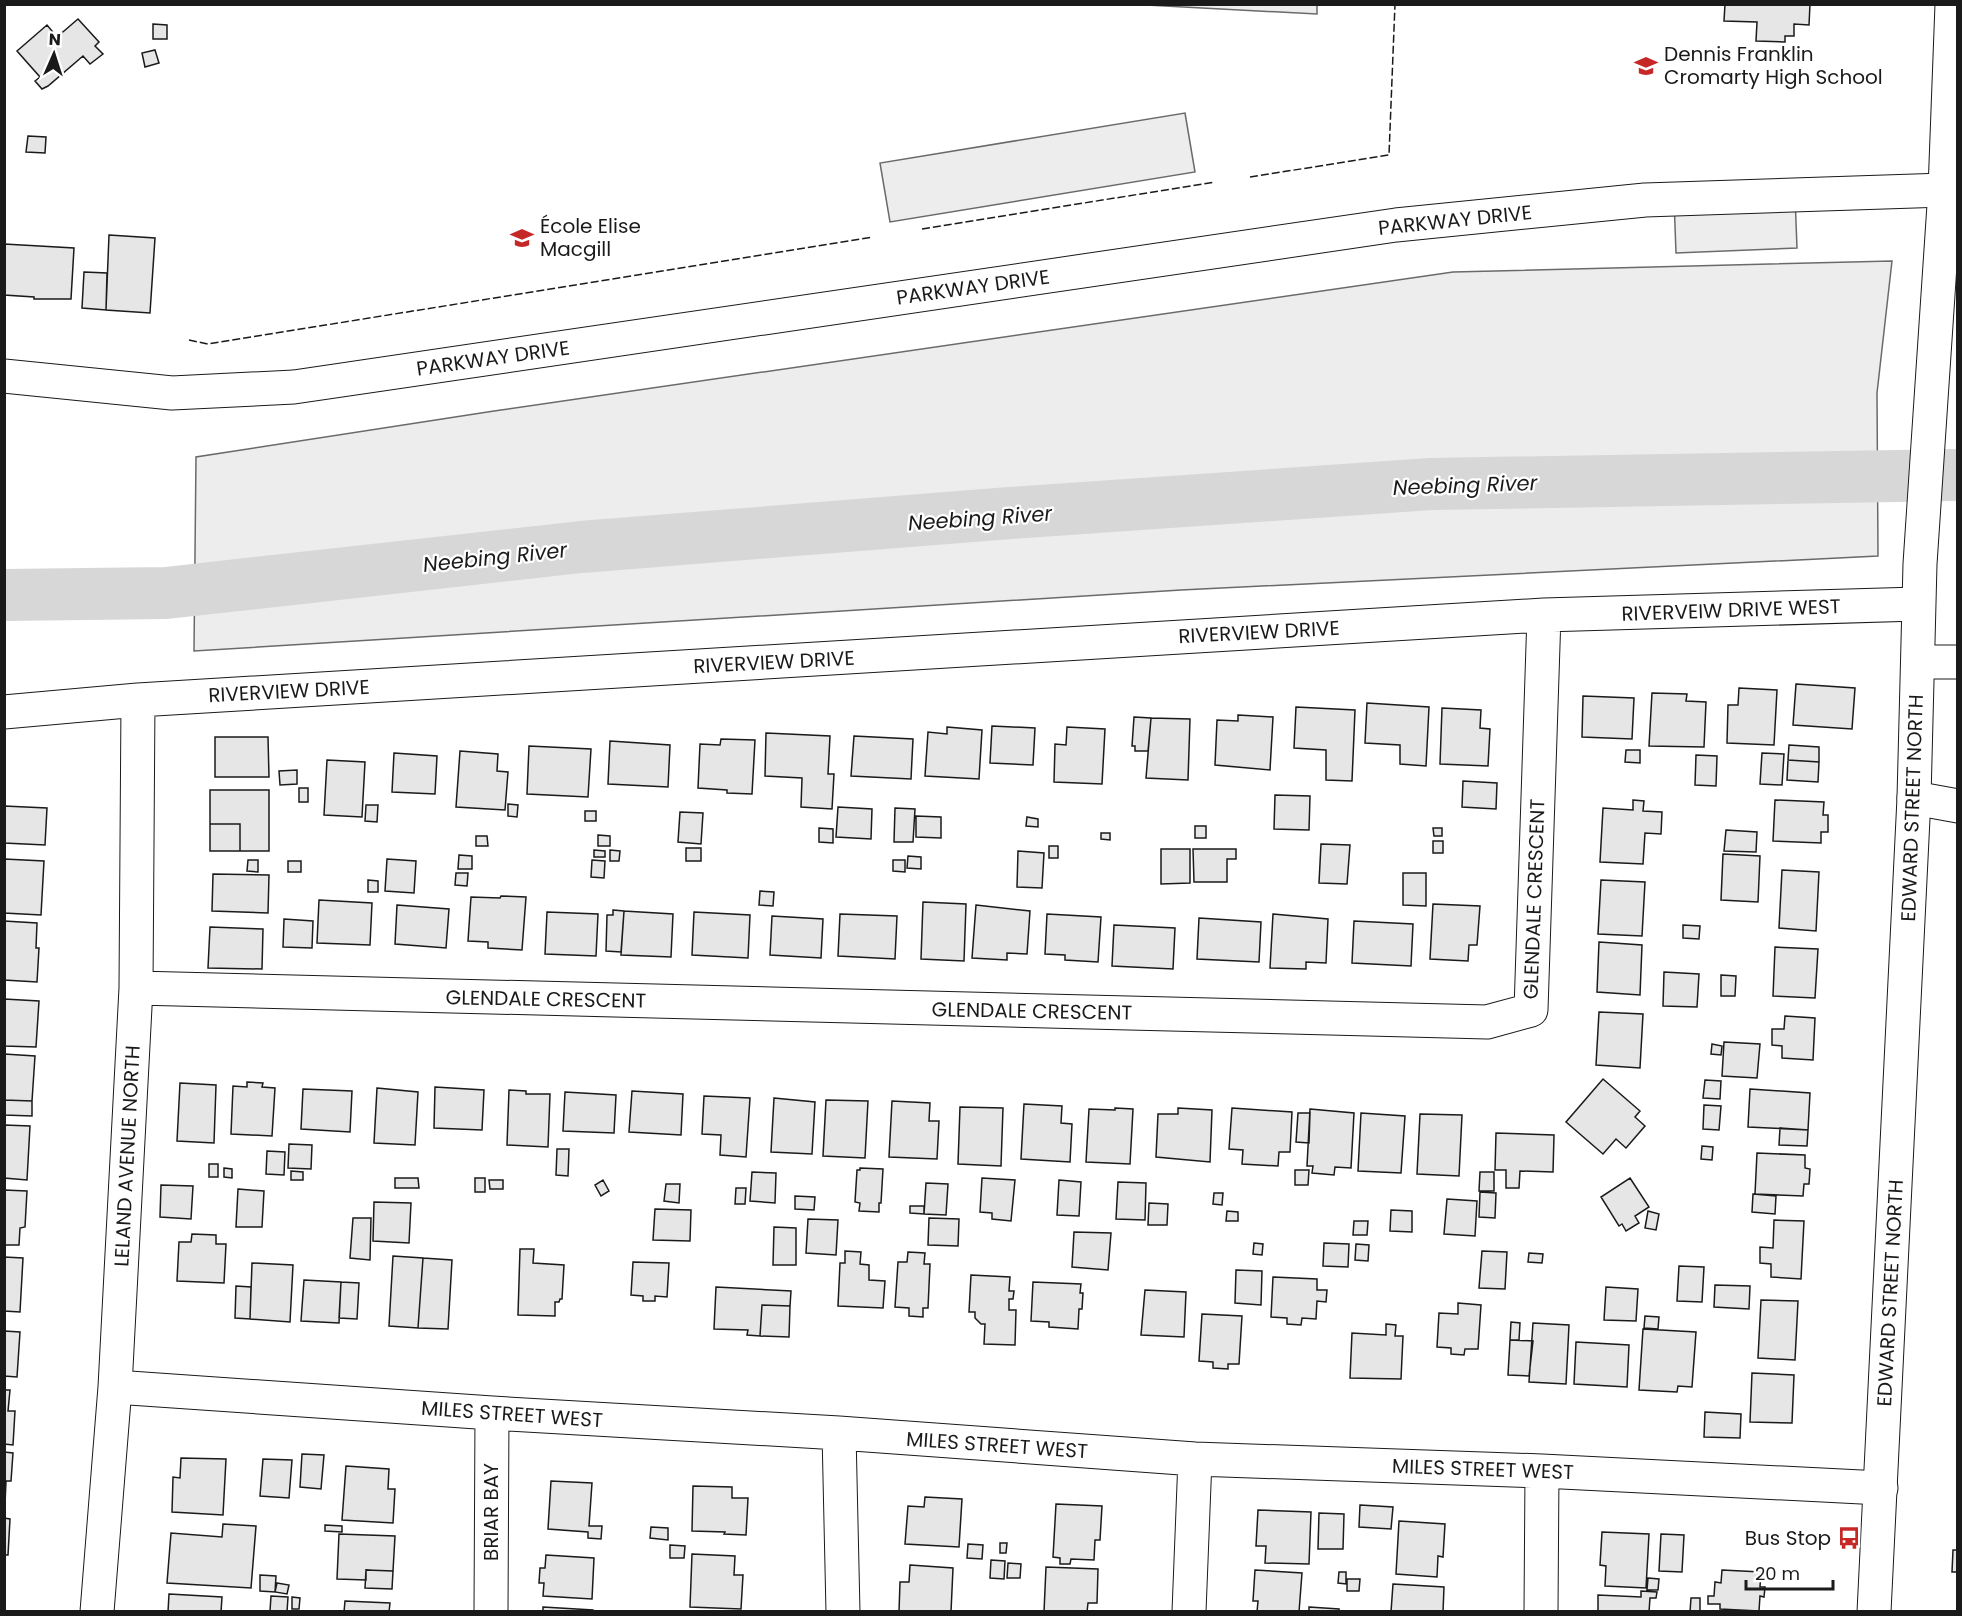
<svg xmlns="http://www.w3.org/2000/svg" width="1962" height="1616" viewBox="0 0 1962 1616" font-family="Poppins,sans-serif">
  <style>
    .built { fill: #ededed; stroke: #6a6a6a; stroke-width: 1.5 }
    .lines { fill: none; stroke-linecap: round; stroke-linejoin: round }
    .river { stroke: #d7d7d7; stroke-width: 52 }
    .building { fill: #e6e6e6; stroke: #1a1a1a; stroke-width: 1.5 }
    .minor-casing { stroke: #1a1a1a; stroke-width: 35 }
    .major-casing { stroke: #1a1a1a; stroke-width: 35 }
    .minor { stroke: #fff; stroke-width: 33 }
    .major { stroke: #fff; stroke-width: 33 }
    .fence { stroke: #1a1a1a; stroke-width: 1.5; stroke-dasharray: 8 3; stroke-linecap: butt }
    .labels { text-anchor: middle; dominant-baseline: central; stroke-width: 4.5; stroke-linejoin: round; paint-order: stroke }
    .poi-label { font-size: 20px; fill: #1a1a1a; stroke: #fff; text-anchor: start }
    .street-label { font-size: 20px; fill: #1a1a1a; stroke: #fff }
    .water-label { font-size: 21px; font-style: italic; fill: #1a1a1a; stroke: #fff }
  </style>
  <rect width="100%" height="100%" fill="#fff"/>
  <path class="built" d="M1146,5L1317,4V14Z
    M1185,113L1195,172L890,222L880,163Z
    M1795,195L1797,248L1676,253L1674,199Z
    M1892,261L1877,393L1878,556L1181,590L194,651L196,457L494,411L1453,272Z"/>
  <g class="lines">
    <path class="river" d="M4,595L166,593L581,547L1010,513L1431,484L1958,475"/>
  </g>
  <path class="building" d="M1725,4H1810L1809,25L1794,24V36H1785V42L1756,41L1757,22L1724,21Z
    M78,19L99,42L95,46L103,54L90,64L83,56L48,86L42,89L35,81L40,77L17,51L47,25L57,37Z
    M153,24L167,25V39H153Z
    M155,50L159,63L145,67L142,53Z
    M28,136L46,137L45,153L26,152Z
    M109,235L155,238L150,313L106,310Z
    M4,244L74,248L71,299H34V297L4,295Z
    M84,272L107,273L106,310L82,308Z
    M1796,684L1855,688L1852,729L1793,725Z
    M1739,688L1777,690L1774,745L1727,743L1728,705H1738Z
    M1652,693L1687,694L1686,701L1706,702L1704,747L1649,746Z
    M1583,696L1634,698L1632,739L1582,737Z
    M1367,703L1429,707L1426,766L1400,764V745L1365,743Z
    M1296,707L1355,710L1352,781L1326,780V750L1294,748Z
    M1442,708L1481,710L1480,728L1490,729L1488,766L1440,764Z
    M1238,715L1273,717L1270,770L1215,765L1217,720L1238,721Z
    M1134,717L1151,718L1148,751H1135V746H1132Z
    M1151,718L1190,719L1188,780L1146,778Z
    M992,726L1035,728L1033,765L990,763Z
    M947,727L982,730L979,779L925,776L928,732L947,734Z
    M1067,727L1105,729L1102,784L1054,782L1055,744L1066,745Z
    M766,733L830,736L828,774H834L832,809L801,807L802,778L765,776Z
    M854,736L913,739L911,779L851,776Z
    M215,737H268L269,777H215Z
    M721,739L755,740L752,794L727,793V790L698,788L700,744L720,745Z
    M610,741L670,745L668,787L608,784Z
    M1789,745L1819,747V762L1788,760Z
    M529,746L591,749L588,797L527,794Z
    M1626,750H1640V763L1625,762Z
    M460,751L498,754L497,771L508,772L505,810L456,807Z
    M394,753L437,756L435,794L392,792Z
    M1762,753L1784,754L1782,785L1760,784Z
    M1696,755L1717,756L1716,786L1695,785Z
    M327,760L365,762L362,817L324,815Z
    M1788,760L1819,762L1818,782L1787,780Z
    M297,770V784L280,785L279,771Z
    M1463,781L1497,783L1496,809L1462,807Z
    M299,788H308V802H299Z
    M210,790H269V851H240V824H210Z
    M1275,795L1310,796L1309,830L1274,829Z
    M1633,800L1644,801L1643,811L1662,812L1661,834L1645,833L1643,864L1600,862L1603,808L1633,810Z
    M1775,800L1824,802L1823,815H1828V832H1821V843L1773,841Z
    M508,804L518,805L517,817L508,816Z
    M366,805H378L377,822L365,821Z
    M4,806L47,808L45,845L4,843Z
    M838,807L872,809L871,839L836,837Z
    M895,808L915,809L913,842H894Z
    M585,811H596V821H585Z
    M680,812L703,813L701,844L678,842Z
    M916,816L941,817V838L916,837Z
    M1027,817L1038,819V827L1026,826Z
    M210,824H240V851H210Z
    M1195,826H1206V838H1195Z
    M819,828L833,829V843L819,842Z
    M1433,828H1442V836H1434Z
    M1726,830L1757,832L1756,852L1724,851Z
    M1101,833H1110V840L1101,839Z
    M598,835L610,836V846H598Z
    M476,836H487L488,846H476Z
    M1433,841H1443V853H1433Z
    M1321,844L1350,845L1347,884L1319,883Z
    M1049,846H1058V858H1049Z
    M686,848H701V861H686Z
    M1161,849H1190V883L1161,884Z
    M1193,849H1236V859H1227V882H1194Z
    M594,850L605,851V857H594Z
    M610,850L620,851L619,861H610Z
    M1018,851L1044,853L1042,888L1017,887Z
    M1723,854L1760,856L1758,902L1721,900Z
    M459,855L472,856V869H458Z
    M908,856L921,857V869L907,868Z
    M4,859L44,861L41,915L4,913Z
    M387,859L416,861L414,893L385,891Z
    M248,860H258V872L247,871Z
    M592,860L605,861L604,878L591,877Z
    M893,860H905V872L893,871Z
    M288,861H301V872H288Z
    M1782,870L1819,872L1816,931L1779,928Z
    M456,873H468L467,886L455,885Z
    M1403,873H1426V906L1403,905Z
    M213,874L269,875L268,913L212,911Z
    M368,880L378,881V892H368Z
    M1601,880L1645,882L1642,936L1598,934Z
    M760,891L774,892L773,906L759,905Z
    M501,896L526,897L522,950L488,948V942L468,941L471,897L500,898Z
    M319,900L372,903L370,945L317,943Z
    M923,902L966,904L964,961L921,959Z
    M1433,904L1480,906L1477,945H1469L1468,961L1430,959Z
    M397,905L449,909L446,948L395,944Z
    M976,905L1030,911L1027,954L1007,953V960L972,958Z
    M613,910L624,911L621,952L606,951L607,915H613Z
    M624,911L673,914L671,957L621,955Z
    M547,912L598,914L596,956L545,954Z
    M694,912L750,915L748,958L692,955Z
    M840,914L897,916L895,959L838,956Z
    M1047,914L1101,917L1098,962L1065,960V955L1045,954Z
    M1273,914L1328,919L1326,963L1306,962V969L1270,968Z
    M772,916L823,919L821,958L770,955Z
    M1199,918L1261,922L1259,962L1197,959Z
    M284,919L313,921L312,948L283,947Z
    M4,921L37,923L36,948H39L37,982L4,980Z
    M1354,921L1413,924L1411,966L1352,963Z
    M1114,925L1175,928L1173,969L1112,966Z
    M1683,925L1700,926L1699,939L1683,938Z
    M210,927L263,929L262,969L208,968Z
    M1599,942L1642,945L1640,995L1597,992Z
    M1775,947L1818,949L1815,998L1773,996Z
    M1664,972L1699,974L1697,1007L1663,1006Z
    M1721,975L1736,976L1735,996H1721Z
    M4,999L39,1001L36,1047L4,1046Z
    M1599,1012L1643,1014L1640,1068L1596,1065Z
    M1785,1016L1815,1018L1813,1060L1782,1058V1046L1772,1045V1029H1784Z
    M1724,1042L1760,1044L1757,1078L1722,1076Z
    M1712,1044L1722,1046L1721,1055L1711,1054Z
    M4,1054L35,1056L32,1101L4,1100Z
    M1603,1079L1640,1111L1635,1117L1645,1126L1626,1148L1616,1139L1603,1154L1566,1122Z
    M1705,1080L1721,1081L1720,1099L1703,1098Z
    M247,1082L263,1083L262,1087L275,1088L272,1136L231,1134L233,1086L247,1087Z
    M180,1083L216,1085L214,1143L177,1141Z
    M435,1087L484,1090L482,1130L434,1128Z
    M377,1088L418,1092L415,1145L374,1143Z
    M303,1089L352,1091L350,1132L301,1129Z
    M1750,1089L1810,1093L1808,1130L1748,1127Z
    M509,1090L526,1091V1094H550L548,1147L507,1145Z
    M632,1091L683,1094L681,1135L629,1132Z
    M565,1092L616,1095L614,1133L563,1131Z
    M704,1096L750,1098L746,1157L720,1155L721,1135L702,1134Z
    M774,1098L815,1102L812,1154L771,1152Z
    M4,1100L32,1101V1116L4,1115Z
    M826,1100L868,1101L865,1158L823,1156Z
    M892,1101L930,1103L929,1121H939L937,1159L889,1157Z
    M1024,1104L1062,1106L1061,1123L1072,1124L1070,1162L1021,1159Z
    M1704,1105L1721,1106L1719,1130L1703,1129Z
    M960,1107L1003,1108L1001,1166L958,1164Z
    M1115,1108L1133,1109L1130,1164L1086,1162L1089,1109L1115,1110Z
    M1178,1108L1212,1110L1210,1162L1156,1157L1158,1114H1178Z
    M1232,1108L1292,1112L1290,1152H1279L1278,1166L1242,1164L1243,1150L1229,1149Z
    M1310,1109L1354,1113L1351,1168L1335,1167L1334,1175L1312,1173L1313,1166H1307Z
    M1298,1113H1310L1309,1143L1296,1142Z
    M1361,1113L1405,1116L1401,1173L1358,1171Z
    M1420,1114L1462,1115L1459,1176L1417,1174Z
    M4,1125L30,1126L27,1180L4,1178Z
    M1780,1128L1808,1130L1807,1146L1779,1145Z
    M1496,1133L1554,1135L1553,1172L1520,1171L1519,1188H1506V1170H1495Z
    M289,1144L312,1145L311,1169L288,1168Z
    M1702,1146L1713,1147L1712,1160L1701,1159Z
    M557,1149H569L568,1176L556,1175Z
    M267,1151L285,1152L284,1175L266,1174Z
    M1757,1153L1805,1155V1168L1810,1169L1809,1184H1804L1803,1196L1755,1194Z
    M209,1164H218V1177H209Z
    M224,1168L232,1169V1178L224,1177Z
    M860,1168L883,1169L881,1203H879V1212L859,1211L860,1203L855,1202L857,1170H860Z
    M1295,1170H1309L1308,1185H1295Z
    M291,1171L303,1172V1180H291Z
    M752,1172L776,1173L775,1203L750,1201Z
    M1480,1172H1494V1191H1479Z
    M395,1178H418L419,1188H395Z
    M475,1178H485V1192H475Z
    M982,1178L1015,1180L1011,1221L992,1219V1213L980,1212Z
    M1630,1178L1649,1207L1635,1216L1639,1223L1626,1231L1622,1224L1619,1226L1601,1197Z
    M489,1180H503V1189H490Z
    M603,1180L609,1191L601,1196L595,1185Z
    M1059,1180L1081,1182L1079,1216L1057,1215Z
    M1118,1182L1146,1183L1145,1220L1116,1219Z
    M926,1183L948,1184L946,1215L924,1214Z
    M666,1184H680L679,1203L664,1201Z
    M161,1185L193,1186L191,1219L160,1217Z
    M736,1188H746L745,1204H735Z
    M238,1189L264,1191L262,1227H236Z
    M4,1190L27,1191L25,1227L20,1228L19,1245H4Z
    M1480,1192L1496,1193L1495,1218L1479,1217Z
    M1214,1193H1223L1222,1205L1213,1204Z
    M1753,1194L1776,1196L1775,1214L1752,1212Z
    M795,1196L815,1197L814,1210L795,1209Z
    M1447,1199L1477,1201L1475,1236L1444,1234Z
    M374,1202L411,1203L409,1243L373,1241Z
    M1149,1203L1168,1204L1167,1225H1148Z
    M910,1206H924V1214L910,1213Z
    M655,1209L691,1210L690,1241L653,1240Z
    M1391,1210L1412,1211V1232L1390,1231Z
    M1227,1211L1238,1212V1221H1226Z
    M1648,1211L1659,1214L1656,1230L1645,1228Z
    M353,1218H371L370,1260L350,1258Z
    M929,1218L959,1219L958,1246L928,1245Z
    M808,1219L838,1220L836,1255L806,1253Z
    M1774,1220L1804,1221L1801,1279L1771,1277V1264L1760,1263V1247L1773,1248Z
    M1354,1221H1368L1367,1235H1353Z
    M774,1227L796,1228V1265H773Z
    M1074,1232L1111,1233L1108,1270L1072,1267Z
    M192,1234L216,1235V1244H226L224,1283L177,1281L179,1242H191Z
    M1254,1243L1263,1244L1262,1255L1253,1254Z
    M1324,1243L1349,1244L1348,1267L1323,1266Z
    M1356,1244L1369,1245L1368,1261L1355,1260Z
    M520,1249H534L533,1263L564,1265L562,1299H560L559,1302H555V1316L518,1315Z
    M845,1251L861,1252L860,1264L869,1265V1280L885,1281L883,1308L838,1306L840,1263H845Z
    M1482,1251L1507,1252L1505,1289L1479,1288Z
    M908,1252L925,1253L924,1264H930L928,1308H923V1317L909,1316V1308L895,1307L898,1262H907Z
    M1529,1253L1543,1254L1542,1263L1528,1262Z
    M393,1256L423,1258L418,1328L389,1326Z
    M4,1257L23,1258L20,1312L4,1311Z
    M423,1258L452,1260L448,1329L418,1328Z
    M633,1262L669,1263L667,1297L655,1296V1301H643V1296L631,1295Z
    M252,1263L293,1265L290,1322L250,1319Z
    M1679,1266L1704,1267L1702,1302L1677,1301Z
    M1236,1270L1262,1271L1261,1305L1235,1303Z
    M971,1275L1010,1277L1009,1291H1014L1013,1299H1009V1310H1016L1015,1345L984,1344L985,1324H981L975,1318V1312H969Z
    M1273,1277L1317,1279V1290H1327L1326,1302L1317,1301L1316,1319L1302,1318L1301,1325L1287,1324V1318L1271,1317Z
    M304,1280L341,1282L339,1323L301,1321Z
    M341,1282L359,1283L357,1319L339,1318Z
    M1033,1282L1081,1284L1080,1293H1083L1082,1309H1079L1078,1329L1049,1327V1322L1031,1321Z
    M1715,1285L1750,1286L1749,1309L1714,1307Z
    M236,1286L251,1287L250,1319L235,1318Z
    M716,1287L791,1291L790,1306L762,1305L760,1336L747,1335L748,1330L714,1329Z
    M1606,1287L1638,1289L1636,1321L1604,1320Z
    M1145,1290L1186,1292L1184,1337L1141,1335Z
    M1761,1300L1798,1301L1795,1360L1758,1358Z
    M1458,1303L1481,1305L1478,1349H1465L1464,1355L1451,1354V1348L1437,1347L1439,1313L1458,1314Z
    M762,1305L790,1306L789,1337L760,1336Z
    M1202,1314L1242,1316L1239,1364H1228V1369L1213,1368V1362L1199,1361Z
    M1645,1316L1659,1317L1658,1329L1644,1328Z
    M1511,1322L1520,1323L1519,1340H1510Z
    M1533,1323L1569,1325L1566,1384L1529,1382Z
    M1386,1324L1396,1325L1395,1336H1403L1401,1379L1350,1378L1352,1333L1386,1335Z
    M1643,1329L1696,1332L1692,1387L1678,1386L1677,1392L1639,1390Z
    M4,1331L20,1332L17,1377L4,1376Z
    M1510,1340L1533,1341L1529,1376L1508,1375Z
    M1576,1342L1629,1345L1627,1387L1574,1384Z
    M1752,1373L1794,1375L1792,1423L1750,1422Z
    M4,1390H10L8,1411H15L13,1445L4,1444Z
    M1705,1412L1741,1414L1740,1438L1704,1437Z
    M4,1452L13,1453L11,1481H6L5,1504Z
    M302,1454L324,1455L321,1489L300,1487Z
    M181,1458L226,1459L223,1515L172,1512L173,1477L180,1478Z
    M263,1459L292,1460L289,1498L260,1496Z
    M346,1466L389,1469L388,1489H395L393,1523L342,1520Z
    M551,1481L592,1483L589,1526H602L601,1539L588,1538V1532L548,1529Z
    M693,1486L732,1487V1498H748L746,1535L724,1534L725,1532L692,1531Z
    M925,1497L962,1499L959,1547L905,1544L908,1506L924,1507Z
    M1056,1504L1102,1506L1100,1540H1095L1094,1560L1071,1559L1070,1564H1060V1558L1053,1557Z
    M1360,1505L1393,1507L1391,1529L1359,1527Z
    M1258,1510L1311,1512L1309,1564L1265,1563L1266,1546H1256Z
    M1319,1513L1344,1514L1343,1549H1318Z
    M4,1518L10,1519L8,1555H4Z
    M1399,1521L1445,1524L1443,1557L1438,1556L1437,1577L1396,1574Z
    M223,1524L256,1526L251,1588L167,1583L171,1533L222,1537Z
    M325,1525L342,1526V1532L325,1531Z
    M651,1527L668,1528V1540L650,1538Z
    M1602,1532L1649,1534L1646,1588L1605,1586L1606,1566L1600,1565Z
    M339,1534L395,1536L393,1571L366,1570V1580L337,1579Z
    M1661,1534L1684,1535L1682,1572L1659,1571Z
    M1000,1543H1007L1006,1553H1000Z
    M968,1544L983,1545L982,1559L967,1558Z
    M670,1545L685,1546L684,1558H670Z
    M1953,1550H1958V1572H1952Z
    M692,1554L735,1556L734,1575H743L741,1609L690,1607Z
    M546,1555L594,1558L592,1599L543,1596L544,1583H539L540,1568H545Z
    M991,1560L1005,1561L1004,1579L990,1578Z
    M1008,1563L1021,1564L1020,1578H1007Z
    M910,1565L953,1568L951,1612H899L900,1582H909Z
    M1046,1567L1098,1569L1097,1603H1088L1087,1612H1044Z
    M366,1570L393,1571L392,1589L365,1588Z
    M1255,1570L1302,1573L1299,1612H1257L1258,1601H1253Z
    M1722,1570L1761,1572L1760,1587H1765L1764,1597L1760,1596L1759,1611L1720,1609V1604H1708V1596H1714L1715,1582L1721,1583Z
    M1339,1572H1346V1584L1338,1583Z
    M260,1575L276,1576L275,1592L260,1591Z
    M1648,1578L1659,1579L1658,1590H1647Z
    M1347,1579H1360L1359,1591H1347Z
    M277,1583L289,1585L287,1594L275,1592Z
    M1393,1584L1444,1587L1443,1612H1391Z
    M1641,1591L1657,1592L1656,1598H1650L1649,1612H1598V1595L1641,1597Z
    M169,1594L222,1597L221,1612H168Z
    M271,1596L288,1597L287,1612L270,1611Z
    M292,1597L300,1598L299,1609H292Z
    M1691,1598H1700V1612H1690Z
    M345,1601L390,1603L389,1612H344Z
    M543,1607L593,1610V1612H543Z
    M1309,1607L1339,1609V1612H1309Z"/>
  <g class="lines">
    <g class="minor-casing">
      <path id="minor" d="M4,376L172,393L294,387L1396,225L1645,200L1945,190
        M1918,662H1958
        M4,712L138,700L1544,615L1918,604
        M1914,798L1958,806
        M136,988L1487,1022L1531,1010L1544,615
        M115,1387L492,1413L839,1433L1195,1459L1542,1471L1881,1488
        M839,1433L843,1612
        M97,1612L115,1387L136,988L138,700
        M491,1612L492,1413
        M1189,1612L1195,1459
        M1541,1612L1542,1471"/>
    </g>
    <g class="major-casing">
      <path id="major" d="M1874,1612L1914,798L1920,564L1945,190L1952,4"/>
    </g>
    <use href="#minor" class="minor"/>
    <use href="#major" class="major"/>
    <path class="fence" d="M1250,177L1389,155L1395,4
      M922,229L1215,182
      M189,340L208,344L873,237"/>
  </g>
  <defs>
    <g id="school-bare" transform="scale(1.8)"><path d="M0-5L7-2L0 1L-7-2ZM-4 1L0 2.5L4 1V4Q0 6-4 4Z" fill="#c62828" stroke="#fff" stroke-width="2.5" paint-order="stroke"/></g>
    <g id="bus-bare" transform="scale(1.8)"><path d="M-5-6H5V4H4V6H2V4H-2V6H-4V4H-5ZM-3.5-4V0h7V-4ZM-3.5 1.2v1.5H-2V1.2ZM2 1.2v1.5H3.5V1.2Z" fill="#c62828" stroke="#fff" stroke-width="2.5" paint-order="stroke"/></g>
  </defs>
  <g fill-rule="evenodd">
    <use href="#school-bare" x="1646" y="66"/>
    <use href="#school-bare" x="522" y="238"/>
    <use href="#bus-bare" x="1849" y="1538"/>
  </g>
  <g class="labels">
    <g class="poi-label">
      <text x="1664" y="54">Dennis Franklin<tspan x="1664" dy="23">Cromarty High School</tspan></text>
      <text x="540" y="226">École Elise<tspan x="540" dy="23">Macgill</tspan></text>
      <text x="1831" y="1538" text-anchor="end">Bus Stop</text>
    </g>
    <g class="street-label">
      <text transform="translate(1455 220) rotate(-6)">PARKWAY DRIVE</text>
      <text transform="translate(973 287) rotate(-8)">PARKWAY DRIVE</text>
      <text transform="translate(493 358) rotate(-8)">PARKWAY DRIVE</text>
      <text transform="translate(1731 610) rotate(-2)">RIVERVEIW DRIVE WEST</text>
      <text transform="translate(1259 632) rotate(-3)">RIVERVIEW DRIVE</text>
      <text transform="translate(774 662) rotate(-3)">RIVERVIEW DRIVE</text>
      <text transform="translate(289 691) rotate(-3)">RIVERVIEW DRIVE</text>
      <text transform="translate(1912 808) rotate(-88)">EDWARD STREET NORTH</text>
      <text transform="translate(1534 899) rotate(-88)">GLENDALE CRESCENT</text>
      <text transform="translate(546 999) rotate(1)">GLENDALE CRESCENT</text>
      <text transform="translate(1032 1011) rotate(1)">GLENDALE CRESCENT</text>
      <text transform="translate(127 1156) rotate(-87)">LELAND AVENUE NORTH</text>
      <text transform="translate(1890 1293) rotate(-87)">EDWARD STREET NORTH</text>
      <text transform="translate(512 1414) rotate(4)">MILES STREET WEST</text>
      <text transform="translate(997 1445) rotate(4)">MILES STREET WEST</text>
      <text transform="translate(1483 1469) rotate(2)">MILES STREET WEST</text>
      <text transform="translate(491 1512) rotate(-90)">BRIAR BAY</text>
    </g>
    <g class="water-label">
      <text transform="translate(1465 485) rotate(-2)">Neebing River</text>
      <text transform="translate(980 518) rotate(-4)">Neebing River</text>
      <text transform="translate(495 557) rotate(-6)">Neebing River</text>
    </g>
  </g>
  <rect width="1962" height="1616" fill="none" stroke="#1a1a1a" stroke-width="12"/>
  <g transform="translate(54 54) rotate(3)" stroke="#ffffff" stroke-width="4.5" paint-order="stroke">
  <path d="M0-4.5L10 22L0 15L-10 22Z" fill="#1a1a1a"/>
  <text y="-9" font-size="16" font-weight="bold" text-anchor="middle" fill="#1a1a1a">N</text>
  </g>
  <path d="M1746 1580v9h87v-9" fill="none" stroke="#1a1a1a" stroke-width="3"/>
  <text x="1755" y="1580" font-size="18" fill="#1a1a1a" stroke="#ffffff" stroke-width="4.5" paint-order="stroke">20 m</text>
</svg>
